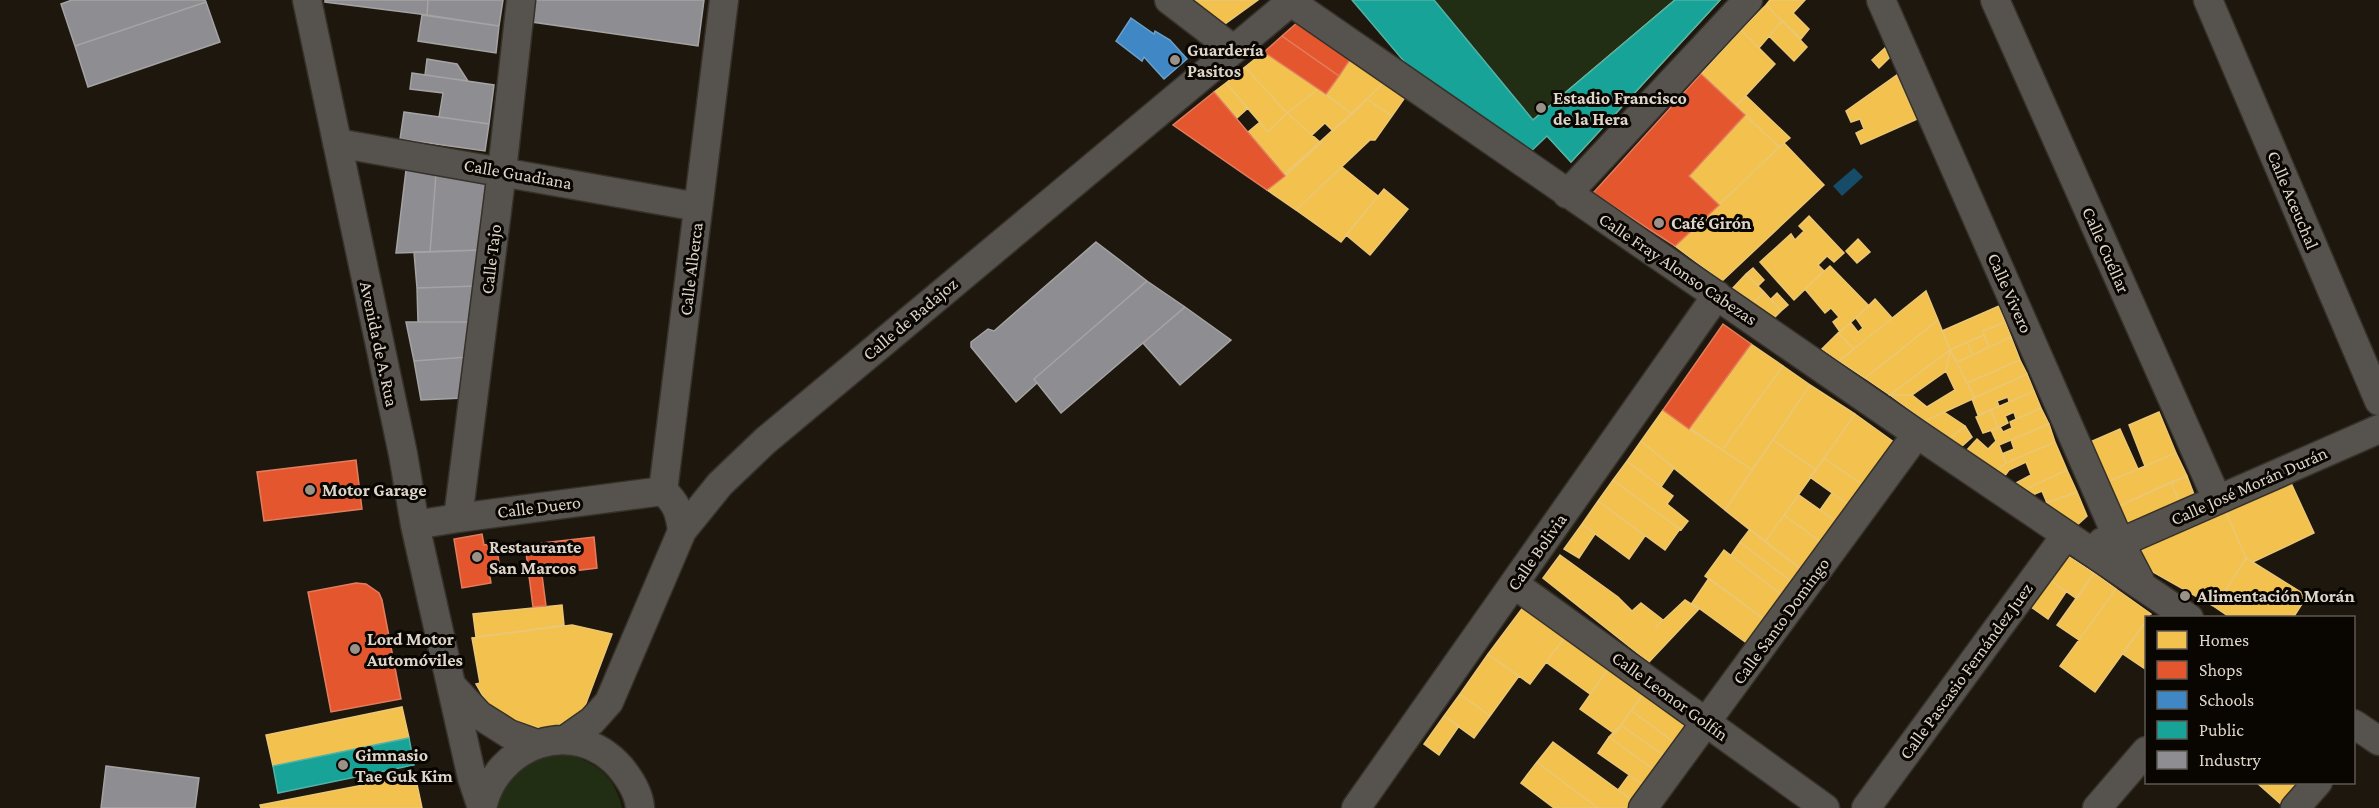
<svg xmlns="http://www.w3.org/2000/svg" width="2379" height="808" viewBox="0 0 2379 808" font-family="'Crimson Pro',serif">
  <style>
    .green { fill: #212e13 }
    .water { fill: #164c67 }
    .homes { fill: #f2c14e; stroke: #ecc773; stroke-width: 1.5 }
    .shops { fill: #e4572e; stroke: #e27d5d; stroke-width: 1.5 }
    .schools { fill: #3f88c5; stroke: #6e9fc6; stroke-width: 1.5 }
    .public { fill: #17a398; stroke: #52b2a7; stroke-width: 1.5 }
    .industry { fill: #8d8d92; stroke: #a5a3a3; stroke-width: 1.5 }
    .lines { fill: none; stroke-linecap: round; stroke-linejoin: round }
    .minor-casing { stroke: #363129; stroke-width: 31 }
    .minor { stroke: #56534f; stroke-width: 28 }
    .poi-dot { fill: #9a9288; stroke: #090501; stroke-width: 2 }
    .labels { text-anchor: middle; dominant-baseline: central; stroke-width: 6; stroke-linejoin: round; paint-order: stroke }
    .poi-label { font-size: 18px; font-weight: bold; fill: #ddd5ca; stroke: #090501; text-anchor: start }
    .street-label { font-size: 18px; fill: #ddd5ca; stroke: #090501 }
  </style>
  <rect width="100%" height="100%" fill="#1d170d"/>
  <path class="green" d="M1352,0H1720L1571,162L1547,136L1528,154Z
    M560,753C593,760 614,773 622,808H495L503,784L538,757Z"/>
  <path class="water" d="M1854,168L1863,177L1842,196L1833,186Z"/>
  <path class="homes" d="M1188,0H1258L1222,26Z
    M1675,0H1720L1571,162L1533,120Z
    M1770,0H1805L1793,13L1809,29L1801,39L1766,5Z
    M1766,5L1782,21L1759,48L1741,30Z
    M1782,21L1807,47L1794,61L1769,36Z
    M1741,30L1775,64L1736,106L1701,74Z
    M1885,48L1890,57L1879,68L1872,60Z
    M1264,52L1318,89L1287,113L1245,67Z
    M1351,58L1385,81L1352,114L1326,94Z
    M1245,67L1287,113L1268,132L1226,83Z
    M1897,75L1917,119L1861,144L1856,133L1864,129L1860,119L1851,122L1846,111Z
    M1385,81L1406,96L1392,116L1367,99Z
    M1226,83L1248,108L1237,118L1214,92Z
    M1318,89L1352,114L1333,131L1325,123L1312,135L1287,113Z
    M1746,96L1790,138L1779,147L1736,106Z
    M1367,99L1392,116L1375,140H1370L1296,210L1267,190Z
    M1287,113L1321,143L1285,176L1248,132L1260,122L1268,132Z
    M1745,115L1779,147L1719,205L1689,176Z
    M1784,143L1824,185L1722,281L1675,246Z
    M1342,167L1378,196L1341,242L1296,210Z
    M1384,189L1408,209L1370,255L1346,235Z
    M1809,216L1844,253L1834,262L1827,256L1818,265L1824,271L1794,300L1760,262L1791,234L1795,240L1804,231L1799,226Z
    M1858,239L1870,252L1857,263L1846,251Z
    M1830,266L1869,306L1840,332L1833,322L1839,317L1831,308L1825,313L1805,289Z
    M1753,268L1764,280L1758,286L1746,274Z
    M1746,274L1764,292L1754,303L1733,288Z
    M1926,291L1938,320L1865,378L1839,361Z
    M1764,292L1781,311L1774,318L1754,303Z
    M1777,293L1788,305L1781,311L1771,299Z
    M1875,299L1892,318L1854,349L1838,333L1851,323L1858,332L1863,328L1856,318Z
    M1999,306L2005,322L1983,331L1984,335L1950,350L1942,331Z
    M1938,320L1950,350L1890,395L1865,378Z
    M2005,322L2011,337L1989,347L1983,331Z
    M1838,333L1854,349L1839,361L1822,349Z
    M1984,335L1989,347L1973,355L1967,342Z
    M2011,337L2020,360L1967,383L1957,362Z
    M1967,342L1973,355L1957,362L1950,350Z
    M1751,344L1783,366L1722,450L1689,429Z
    M1950,350L1975,398L1925,421L1890,395H1912L1927,407L1955,390L1946,371Z
    M1950,350L1946,371L1912,395H1890Z
    M2020,360L2027,374L1975,398L1967,383Z
    M1783,366L1810,385L1752,470L1722,450Z
    M2027,374L2034,391L2009,402L2008,397L1997,401L1999,406L1978,415L1972,399Z
    M1810,385L1855,414L1816,470L1773,440Z
    M2034,391L2041,408L2016,419L2014,412L2005,416L2008,423L1998,428L1991,410Z
    M2041,408L2049,424L1999,445L2006,463L1996,471L1967,450L1977,439L1988,449L1996,441L1991,430L2000,427L2003,432L2012,428L2010,422Z
    M1663,410L1752,470L1725,510L1641,441Z
    M1991,410L1998,428L1983,433L1976,417Z
    M1944,412L1965,426L1950,438L1925,421Z
    M2159,412L2176,453L2145,466L2129,425Z
    M1855,414L1895,443L1863,485L1824,458Z
    M2049,424L2055,442L2006,463L2002,454L2014,449L2011,440Z
    M1965,426L1972,437L1961,447L1950,438Z
    M2120,429L2138,469L2105,483L2088,443Z
    M1773,440L1816,470L1765,542L1725,510Z
    M1641,441L1674,468L1661,487L1627,461Z
    M2055,442L2067,470L2024,490L2014,484L2031,475L2026,462L2009,470L2004,477L1996,471L2006,463Z
    M2176,453L2187,476L2117,507L2105,483Z
    M1824,458L1863,485L1849,505L1810,477Z
    M1627,461L1673,496L1667,504L1688,521L1681,530L1613,480Z
    M2067,470L2077,492L2047,503L2042,491L2030,496L2024,490Z
    M2187,476L2195,497L2180,504L2171,482Z
    M1613,480L1680,529L1665,550L1598,501Z
    M2171,482L2180,504L2125,529L2117,507Z
    M2291,483L2314,533L2253,562L2246,558L2225,510Z
    M2077,492L2087,516L2075,527L2043,504Z
    M1832,493L1849,505L1837,522L1820,510Z
    M1799,495L1837,522L1822,543L1784,515Z
    M1598,501L1645,536L1629,559L1582,524Z
    M2225,510L2246,558L2215,607L2146,568L2140,547Z
    M1784,515L1822,543L1802,570L1765,542Z
    M1582,524L1595,534L1579,558L1564,549Z
    M1750,529L1802,570L1793,583L1740,542Z
    M1740,542L1793,583L1784,597L1731,555Z
    M1724,550L1784,597L1765,620L1705,576Z
    M1560,555L1618,597L1632,611L1641,603L1663,620L1655,628L1685,600L1699,609L1649,662L1543,578Z
    M2066,555L2094,573L2077,599L2050,580Z
    M2246,558L2307,596L2293,618H2231L2215,607Z
    M2094,573L2116,589L2079,640L2057,625Z
    M1709,578L1765,620L1748,644L1692,603Z
    M2050,580L2066,592L2048,619L2031,607Z
    M2116,589L2151,614L2146,618V621L2095,692L2060,666Z
    M562,605L564,625L476,637L473,614Z
    M1524,606L1565,637L1530,684L1488,654Z
    M2146,621V667L2145,669L2123,654Z
    M572,625L612,634L582,714L556,726L541,728L523,726L497,712L487,703L476,684L480,683L472,638Z
    M1565,637L1608,669L1590,694L1546,662Z
    M1488,654L1519,676L1490,716L1460,694Z
    M1608,669L1643,694L1615,734L1580,709Z
    M1460,694L1490,716L1474,738L1444,716Z
    M1643,694L1688,728L1676,744L1631,710Z
    M402,707L409,738L273,766L266,735Z
    M1631,710L1676,744L1666,757L1621,725Z
    M1444,716L1459,726L1439,755L1424,744Z
    M1621,725L1666,757L1656,771L1609,737Z
    M1609,737L1656,771L1645,786L1598,753Z
    M1553,742L1633,801L1628,808H1598L1537,762Z
    M1537,762L1598,808H1554L1521,783Z
    M415,775L422,808H261L260,805Z
    M1629,775L1645,786L1633,801L1618,790Z
    M2256,782H2304L2283,806Z"/>
  <path class="shops" d="M1298,22L1351,58L1339,76L1282,36Z
    M1282,36L1339,76L1326,94L1264,52Z
    M1701,74L1745,115L1689,176L1719,205L1675,246L1593,193Z
    M1214,92L1285,176L1267,190L1173,125Z
    M1723,324L1751,344L1689,429L1663,410Z
    M356,460L362,509L264,521L257,472Z
    M482,534L484,545L496,543L500,569L489,571L491,583L462,588L454,539Z
    M594,537L597,568L542,575L546,606L533,607L525,545Z
    M356,583L366,584L379,593L382,600L401,699L331,712L308,592Z"/>
  <path class="schools" d="M1131,18L1154,34L1155,31L1170,40L1187,59L1164,79L1144,57L1142,61L1116,41Z"/>
  <path class="public" d="M1352,0H1434L1533,120L1675,0H1720L1571,162L1547,136L1528,154L1419,79Z
    M409,738L414,765L278,793L273,766Z"/>
  <path class="industry" d="M72,0H205L206,2L75,46L61,4Z
    M325,0H428L427,15L325,2Z
    M428,0H503L499,26L427,15Z
    M527,0H704L698,46L525,21Z
    M206,2L220,42L88,87L75,46Z
    M422,15L499,26L496,53L418,41Z
    M427,59L457,64L468,81L425,75Z
    M412,73L494,85L489,124L439,117L443,93L410,89Z
    M404,112L489,124L485,151L400,139Z
    M406,170L436,174L430,252L396,253Z
    M436,174L490,180L481,250L430,252Z
    M1096,242L1147,281L1034,379L1037,383L1016,402L971,347V342L988,329L994,331Z
    M481,250L477,286L417,288L414,252Z
    M1147,281L1185,307L1061,413L1034,379Z
    M477,286L473,322H418L417,288Z
    M1185,307L1231,340L1180,385L1143,343Z
    M406,322H473L468,357L414,361Z
    M468,357L463,398L421,400L414,361Z
    M106,766L199,778L195,808H101Z"/>
  <g class="lines">
    <g class="minor-casing">
      <path id="minor" d="M307,0L403,454L415,525L472,778L482,808
        M1169,0L1233,49
        M1881,0L2120,543L2140,581
        M1995,0L2217,499
        M2208,0L2379,401
        M1291,2L1917,434L2189,618
        M337,143L698,207
        M1567,194L1748,0
        M458,518L502,171L521,0
        M415,525L458,518L663,491
        M682,531C680,514 677,503 663,491L724,0
        M2102,542L2120,543L2133,537L2379,429
        M1514,584L1825,808
        M453,687L479,715L509,734L537,744
        M2354,724L2379,741
        M565,740L592,721L609,702L682,531L720,484L765,441L1293,0
        M482,808C496,744 574,715 620,767C630,779 639,793 640,808
        M1356,808L1717,295
        M1643,808L1917,434
        M1866,808L2066,535
        M2097,808L2146,751
        M2295,808L2318,782"/>
    </g>
    <use href="#minor" class="minor"/>
  </g>
  <g class="poi-dot">
    <circle cx="1175" cy="60" r="6"/>
    <circle cx="1541" cy="108" r="6"/>
    <circle cx="1659" cy="223" r="6"/>
    <circle cx="310" cy="490" r="6"/>
    <circle cx="477" cy="557" r="6"/>
    <circle cx="2185" cy="596" r="6"/>
    <circle cx="355" cy="649" r="6"/>
    <circle cx="343" cy="765" r="6"/>
  </g>
  <g class="labels">
    <g class="poi-label">
      <text x="1187" y="50">Guardería<tspan x="1187" dy="21">Pasitos</tspan></text>
      <text x="1553" y="98">Estadio Francisco<tspan x="1553" dy="21">de la Hera</tspan></text>
      <text x="1671" y="223">Café Girón</text>
      <text x="322" y="490">Motor Garage</text>
      <text x="489" y="547">Restaurante<tspan x="489" dy="21">San Marcos</tspan></text>
      <text x="2197" y="596">Alimentación Morán</text>
      <text x="367" y="639">Lord Motor<tspan x="367" dy="21">Automóviles</tspan></text>
      <text x="355" y="755">Gimnasio<tspan x="355" dy="21">Tae Guk Kim</tspan></text>
    </g>
    <g class="street-label">
      <text transform="translate(518 174) rotate(10)">Calle Guadiana</text>
      <text transform="translate(2293 200) rotate(67)">Calle Aceuchal</text>
      <text transform="translate(2106 250) rotate(66)">Calle Cuéllar</text>
      <text transform="translate(491 259) rotate(-83)">Calle Tajo</text>
      <text transform="translate(691 269) rotate(-83)">Calle Alberca</text>
      <text transform="translate(1678 269) rotate(34)">Calle Fray Alonso Cabezas</text>
      <text transform="translate(2010 293) rotate(66)">Calle Vivero</text>
      <text transform="translate(910 319) rotate(-40)">Calle de Badajoz</text>
      <text transform="translate(379 344) rotate(78)">Avenida de A. Rua</text>
      <text transform="translate(2249 486) rotate(-24)">Calle José Morán Durán</text>
      <text transform="translate(539 507) rotate(-7)">Calle Duero</text>
      <text transform="translate(1537 552) rotate(-55)">Calle Bolivia</text>
      <text transform="translate(1781 621) rotate(-54)">Calle Santo Domingo</text>
      <text transform="translate(1966 671) rotate(-54)">Calle Pascasio Fernández Juez</text>
      <text transform="translate(1670 696) rotate(36)">Calle Leonor Golfín</text>
    </g>
  </g>
  <rect x="2145" y="616" width="210" height="168" fill="#090501" stroke="#5e5851" stroke-width="1.5"/>
  <rect x="2157" y="631" width="30" height="18" fill="#f2c14e" stroke="#5e5851" stroke-width="1.5"/>
  <text x="2199" y="646" font-size="18" fill="#ddd5ca">Homes</text>
  <rect x="2157" y="661" width="30" height="18" fill="#e4572e" stroke="#5e5851" stroke-width="1.5"/>
  <text x="2199" y="676" font-size="18" fill="#ddd5ca">Shops</text>
  <rect x="2157" y="691" width="30" height="18" fill="#3f88c5" stroke="#5e5851" stroke-width="1.5"/>
  <text x="2199" y="706" font-size="18" fill="#ddd5ca">Schools</text>
  <rect x="2157" y="721" width="30" height="18" fill="#17a398" stroke="#5e5851" stroke-width="1.5"/>
  <text x="2199" y="736" font-size="18" fill="#ddd5ca">Public</text>
  <rect x="2157" y="751" width="30" height="18" fill="#8d8d92" stroke="#5e5851" stroke-width="1.5"/>
  <text x="2199" y="766" font-size="18" fill="#ddd5ca">Industry</text>
</svg>
